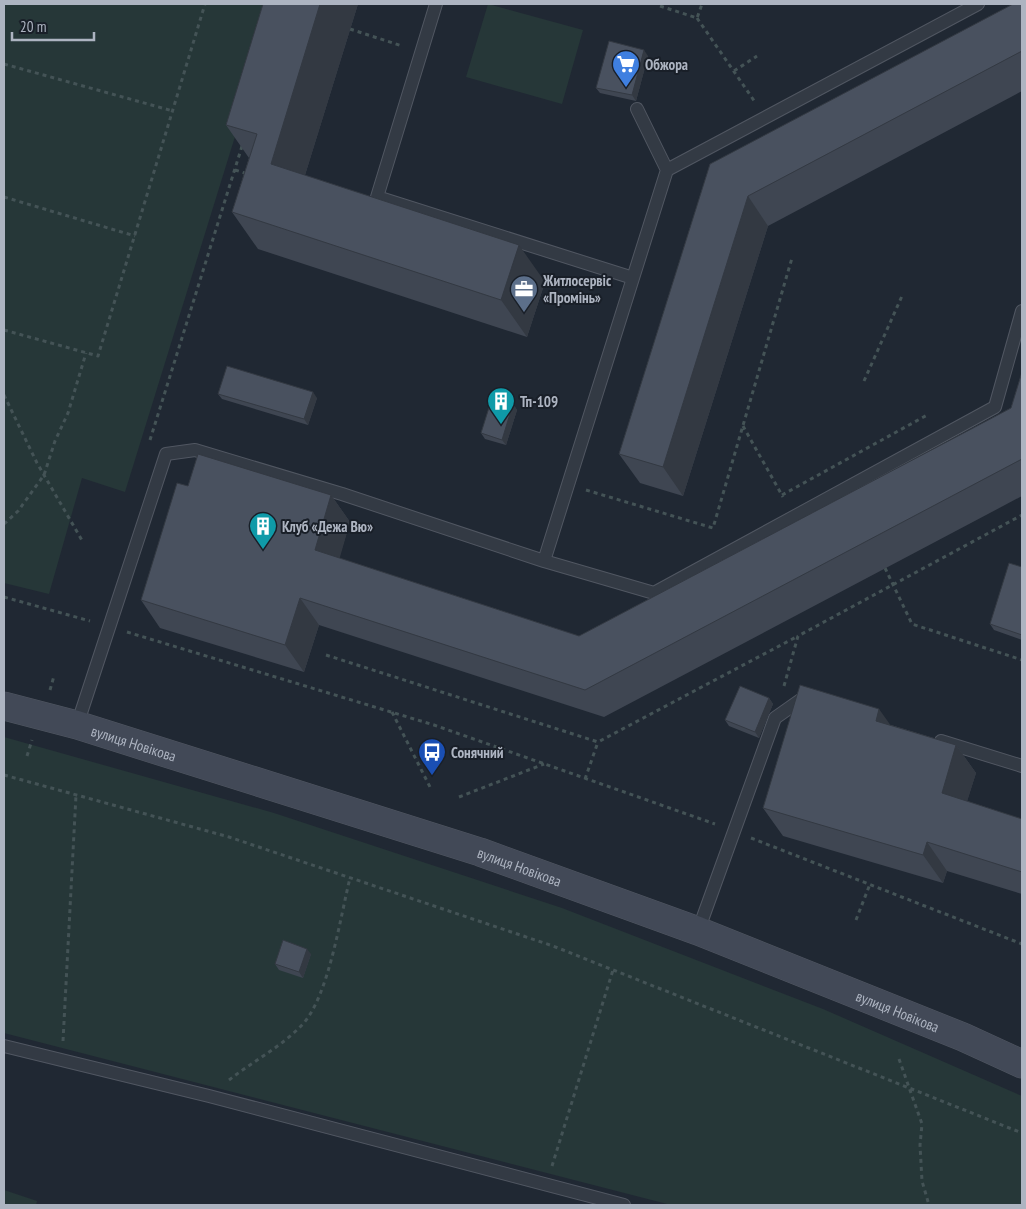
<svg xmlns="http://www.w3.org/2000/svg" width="1026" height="1209" viewBox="0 0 1026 1209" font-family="'PT Sans Narrow',sans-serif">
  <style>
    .green { fill: #263738 }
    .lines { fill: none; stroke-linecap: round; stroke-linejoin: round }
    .service-casing { stroke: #515762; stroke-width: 14 }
    .secondary-casing { stroke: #515762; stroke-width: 29 }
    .path { stroke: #445356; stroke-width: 3; stroke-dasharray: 4 4; stroke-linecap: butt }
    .service { stroke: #333a44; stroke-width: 12 }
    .secondary { stroke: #424957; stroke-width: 28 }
    .wall { fill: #3f4652 }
    .shaded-wall { fill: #333942 }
    .building { fill: #49515f; stroke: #333942 }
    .labels { text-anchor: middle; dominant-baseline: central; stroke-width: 4; stroke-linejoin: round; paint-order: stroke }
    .poi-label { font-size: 15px; font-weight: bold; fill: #adb4c1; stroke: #191f28; text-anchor: start }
    .street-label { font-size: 15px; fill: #adb4c1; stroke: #191f28 }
  </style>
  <rect width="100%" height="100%" fill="#202833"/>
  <path class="green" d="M4,4H276L125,492L82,478L49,594L4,583Z
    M488,4L583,30L562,104L466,77Z
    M4,737L274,813L562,908L823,1009L1022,1096V1205H671L4,1033Z
    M4,1190L37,1201L36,1205H4Z"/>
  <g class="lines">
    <g class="service-casing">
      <path id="service" d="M436,4L377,197L633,278
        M637,109L667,170
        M544,561L654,593L995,407L1022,311
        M77,725L166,454L195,450L342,494L544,561L667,170L978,4
        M941,741L1022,766
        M698,931L775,718L802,699L807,700
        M4,1046L209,1096L624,1205"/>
    </g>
    <g class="secondary-casing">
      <g id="secondary">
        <path id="s1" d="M4,706L77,725L480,852L698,931L963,1037L1022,1064"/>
      </g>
    </g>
    <path class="path" d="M660,6L697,18L702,4
      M697,18L755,102
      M350,29L402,46
      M4,64L173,111
      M734,71L757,56
      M235,170L248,174
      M4,197L135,236
      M4,330L98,356L205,4
      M864,381L902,296
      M4,395L37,463L83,542
      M743,426L783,497
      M150,440L243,143
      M586,490L713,528L792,258
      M782,495L929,414
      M4,524L18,511L44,475L55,441L68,413L86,353
      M885,568L912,624L1022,660
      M4,597L90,621
      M127,632L434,725L715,824
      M326,655L598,742L798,636
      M784,686L798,636L1022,515
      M50,690L54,676
      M392,712L430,787
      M27,756L32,740
      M4,775L229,837L553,946L1022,1133
      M585,779L598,742
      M459,797L544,764
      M751,838L1022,944
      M856,920L870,884
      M63,1041L76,795
      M899,1059L922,1124L920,1145L922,1181L929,1205
      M229,1080C252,1062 281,1047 302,1025C329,996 340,918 350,878
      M552,1166L613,970"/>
    <use href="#service" class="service"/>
    <use href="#secondary" class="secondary"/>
  </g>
  <path class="wall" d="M263,4H358L305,175L545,282L527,337L258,249L232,212L249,158L226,125Z
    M1022,4V91L768,226L683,496L640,483L619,454L710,164Z
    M648,56L636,101L600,93L596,88Z
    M1022,372V496L604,717L319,625L304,672L160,628L141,600L188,486L331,495L350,522L339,558L579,636L1011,408Z
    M218,394L317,398L308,425L222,399Z
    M513,404L517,410L506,445L485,439L481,433Z
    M1022,567V640L994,630L990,624Z
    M769,698L773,704L759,738L729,726L725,720Z
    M891,725L956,745L976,773L967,801L1022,819V894L947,871L943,883L783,836L763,808Z
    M311,954L303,978L279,970L275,964Z"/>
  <path class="shaded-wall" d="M320,4H358L297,201L271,164Z
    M644,50L648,56L636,101L632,95Z
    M748,196L768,226L683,496L663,467Z
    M519,245L545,282L527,337L501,300Z
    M313,392L317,398L308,425L304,419Z
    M513,404L517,410L506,445L502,440Z
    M331,495L350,522L334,578L315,550Z
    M300,598L319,625L304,672L285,645Z
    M769,698L773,704L759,738L755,732Z
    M879,709L899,737L876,721Z
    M956,745L976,773L961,821L942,793Z
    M927,842L947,871L943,883L923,855Z
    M307,949L311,954L303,978L299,972Z"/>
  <path class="building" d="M263,4H320L271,164L519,245L501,300L232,212L257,134L226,125Z
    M1013,4H1022V51L748,196L663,467L619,454L710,164Z
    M609,41L644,50L632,95L596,88Z
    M227,366L313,392L304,419L218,394Z
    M1022,372V459L585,690L300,598L285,645L141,600L177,483L188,486L198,454L331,495L315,550L579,636L1011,408Z
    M492,398L513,404L502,440L481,433Z
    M1009,563L1022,567V635L990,624Z
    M800,685L879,709L876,721L956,745L942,793L1022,819V872L927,842L923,855L763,808Z
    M740,686L769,698L755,732L725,720Z
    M283,940L307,949L299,972L275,964Z"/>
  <defs>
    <g id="supermarket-pin" transform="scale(1.4375)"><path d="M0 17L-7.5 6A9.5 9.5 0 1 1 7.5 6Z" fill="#3f7fe0" stroke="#191f28"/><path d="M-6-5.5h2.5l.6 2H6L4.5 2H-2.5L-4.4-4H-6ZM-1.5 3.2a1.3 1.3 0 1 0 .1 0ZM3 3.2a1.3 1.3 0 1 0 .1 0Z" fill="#fff"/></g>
    <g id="office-pin" transform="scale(1.4375)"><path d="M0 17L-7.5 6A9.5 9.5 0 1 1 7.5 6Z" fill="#5c6f8a" stroke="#191f28"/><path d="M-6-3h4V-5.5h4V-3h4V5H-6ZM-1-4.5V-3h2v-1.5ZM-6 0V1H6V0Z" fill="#fff"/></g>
    <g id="building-pin" transform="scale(1.4375)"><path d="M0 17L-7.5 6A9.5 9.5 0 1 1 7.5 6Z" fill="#0f9aa8" stroke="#191f28"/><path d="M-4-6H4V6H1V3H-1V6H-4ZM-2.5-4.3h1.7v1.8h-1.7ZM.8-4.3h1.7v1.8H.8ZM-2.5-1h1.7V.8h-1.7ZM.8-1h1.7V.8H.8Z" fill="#fff"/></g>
    <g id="bus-pin" transform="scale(1.4375)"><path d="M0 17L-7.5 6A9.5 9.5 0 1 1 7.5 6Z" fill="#1a4fb4" stroke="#191f28"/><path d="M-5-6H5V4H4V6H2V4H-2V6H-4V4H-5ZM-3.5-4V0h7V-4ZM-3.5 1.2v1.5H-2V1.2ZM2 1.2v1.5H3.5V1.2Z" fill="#fff"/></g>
  </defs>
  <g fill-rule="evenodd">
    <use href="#supermarket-pin" x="626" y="64"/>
    <use href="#office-pin" x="524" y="289"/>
    <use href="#building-pin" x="501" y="401"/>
    <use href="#building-pin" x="263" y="526"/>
    <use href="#bus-pin" x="432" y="752"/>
  </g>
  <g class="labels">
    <g class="poi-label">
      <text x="645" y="64">Обжора</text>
      <text x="543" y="280">Житлосервіс<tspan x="543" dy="17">«Промінь»</tspan></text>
      <text x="520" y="401">Тп-109</text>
      <text x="282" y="526">Клуб «Дежа Вю»</text>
      <text x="451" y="752">Сонячний</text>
    </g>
    <g class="street-label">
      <text stroke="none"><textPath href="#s1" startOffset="135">вулиця Новікова</textPath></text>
      <text stroke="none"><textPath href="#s1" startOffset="540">вулиця Новікова</textPath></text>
      <text stroke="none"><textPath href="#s1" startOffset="945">вулиця Новікова</textPath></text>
    </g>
  </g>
  <rect width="1026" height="1209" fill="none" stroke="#adb4c1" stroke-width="10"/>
  <path d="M12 32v8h82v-8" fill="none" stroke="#adb4c1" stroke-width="2.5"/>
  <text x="20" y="32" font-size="15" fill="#adb4c1" stroke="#191f28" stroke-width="4" paint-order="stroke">20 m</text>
</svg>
